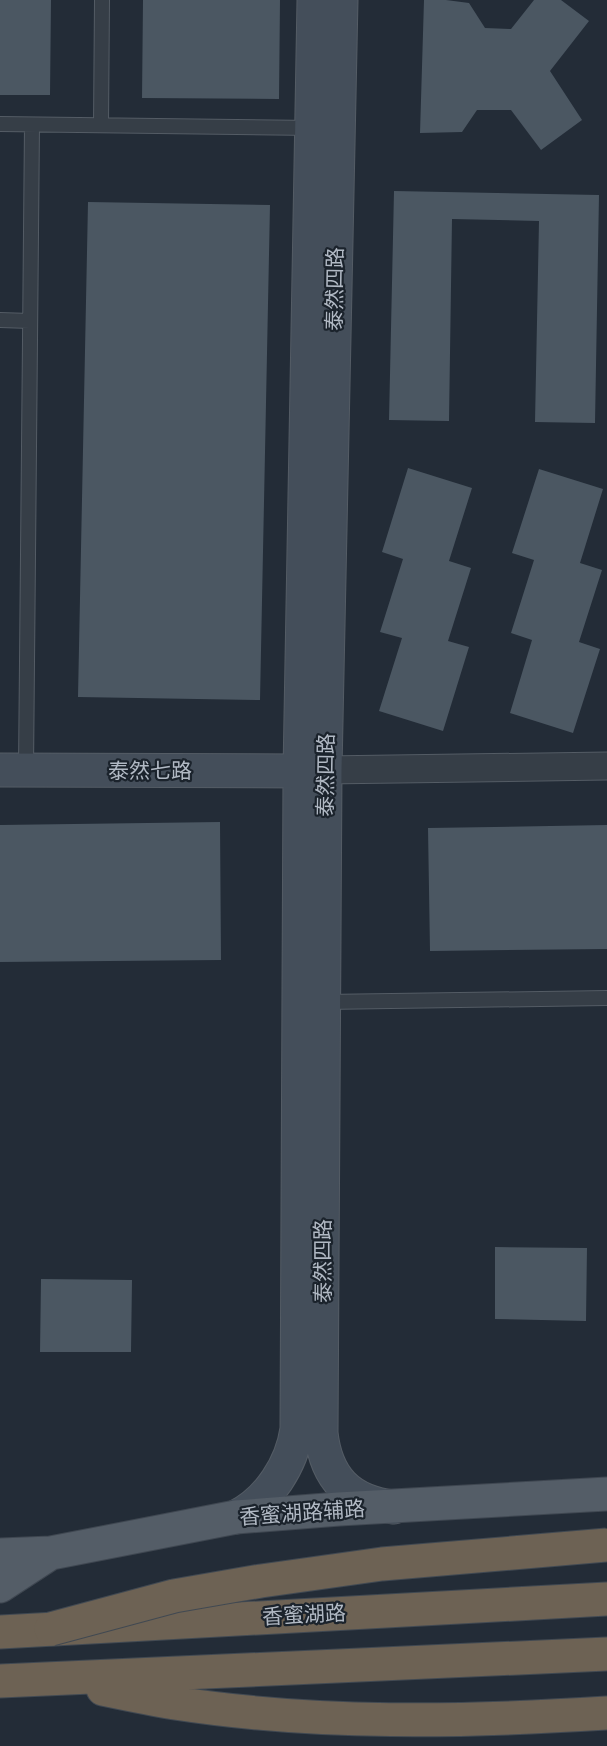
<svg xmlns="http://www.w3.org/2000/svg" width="607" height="1746" viewBox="0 0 607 1746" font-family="Jost,'Noto Sans SC',sans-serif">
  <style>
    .building { fill: #4b5762 }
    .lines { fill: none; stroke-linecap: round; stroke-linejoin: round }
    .lane-casing { stroke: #545c65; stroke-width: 16 }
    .street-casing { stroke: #545c65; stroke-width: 29 }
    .secondary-casing { stroke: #545c65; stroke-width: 35 }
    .primary-casing { stroke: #3f4751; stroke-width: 35 }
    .highway-casing { stroke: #414952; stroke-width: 35 }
    .lane { stroke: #363e47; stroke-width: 14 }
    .street { stroke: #363e47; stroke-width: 27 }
    .secondary { stroke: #444e5a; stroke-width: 33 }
    .primary { stroke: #545d67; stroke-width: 33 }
    .highway { stroke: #6d6254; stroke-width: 33 }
    .highway-bridge-casing { stroke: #414952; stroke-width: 35; stroke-linecap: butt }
    .highway-bridge { stroke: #6d6254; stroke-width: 33 }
    .labels { text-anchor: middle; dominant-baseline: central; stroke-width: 4.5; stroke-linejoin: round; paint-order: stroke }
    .street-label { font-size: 21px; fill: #b1b9c4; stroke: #1b232c }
  </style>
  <rect width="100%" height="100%" fill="#232c37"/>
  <path class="building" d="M0,0H51L50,95H0Z
    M143,0H280L279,99L142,98Z
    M424,0H446L469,3L485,28L511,29L534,0H561L589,21L550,71L582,120L541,150L511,110H477L462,132L420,133Z
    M394,191L599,195L595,423L535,422L539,221L452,219L449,421L389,420Z
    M88,202L270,205L260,700L78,697Z
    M408,468L472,488L449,561L471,568L448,641L469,647L443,731L379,711L402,638L380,632L403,559L382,552Z
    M539,469L603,489L580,563L602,570L579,642L600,649L573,733L510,713L532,640L511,633L534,560L512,553Z
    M220,822L221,960L0,962V825Z
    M607,825V949L430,951L428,828Z
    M495,1247L587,1248L586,1321L495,1319Z
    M41,1279L132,1280L131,1352H40Z"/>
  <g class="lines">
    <g class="lane-casing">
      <path id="lane" d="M0,124L313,128
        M101,125L102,0
        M0,320L30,321
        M26,770L32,125
        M324,1002L607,998"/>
    </g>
    <g class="street-casing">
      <path id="street" d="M325,770L607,766"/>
    </g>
    <g class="secondary-casing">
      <path id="secondary" d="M341,0L325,770L321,1433C326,1477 348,1502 394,1507
        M0,770L300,771
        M236,1517C269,1501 292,1464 297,1429L300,771L314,0"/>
    </g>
    <g class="primary-casing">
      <path id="primary" d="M0,1555L51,1553L236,1517L339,1509L607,1494
        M0,1586L49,1554"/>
    </g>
    <g class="highway-casing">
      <path id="highway" d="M0,1632L607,1599
        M0,1681L607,1654
        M103,1689C127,1694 151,1699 175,1703C317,1725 464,1722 607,1713"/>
    </g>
    <use href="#lane" class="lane"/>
    <use href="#street" class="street"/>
    <use href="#secondary" class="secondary"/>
    <use href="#primary" class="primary"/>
    <use href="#highway" class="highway"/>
    <g class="highway-bridge-casing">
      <path id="highway-bridge" d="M51,1629L174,1596L261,1581L382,1564L607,1545"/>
    </g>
    <use href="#highway-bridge" class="highway-bridge"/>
  </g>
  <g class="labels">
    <g class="street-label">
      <text transform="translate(335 289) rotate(-89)">泰然四路</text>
      <text x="150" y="771">泰然七路</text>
      <text transform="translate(326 775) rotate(-89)">泰然四路</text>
      <text transform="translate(323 1261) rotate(-90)">泰然四路</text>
      <text transform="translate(302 1513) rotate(-4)">香蜜湖路辅路</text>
      <text transform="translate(304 1615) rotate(-3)">香蜜湖路</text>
    </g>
  </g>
</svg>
